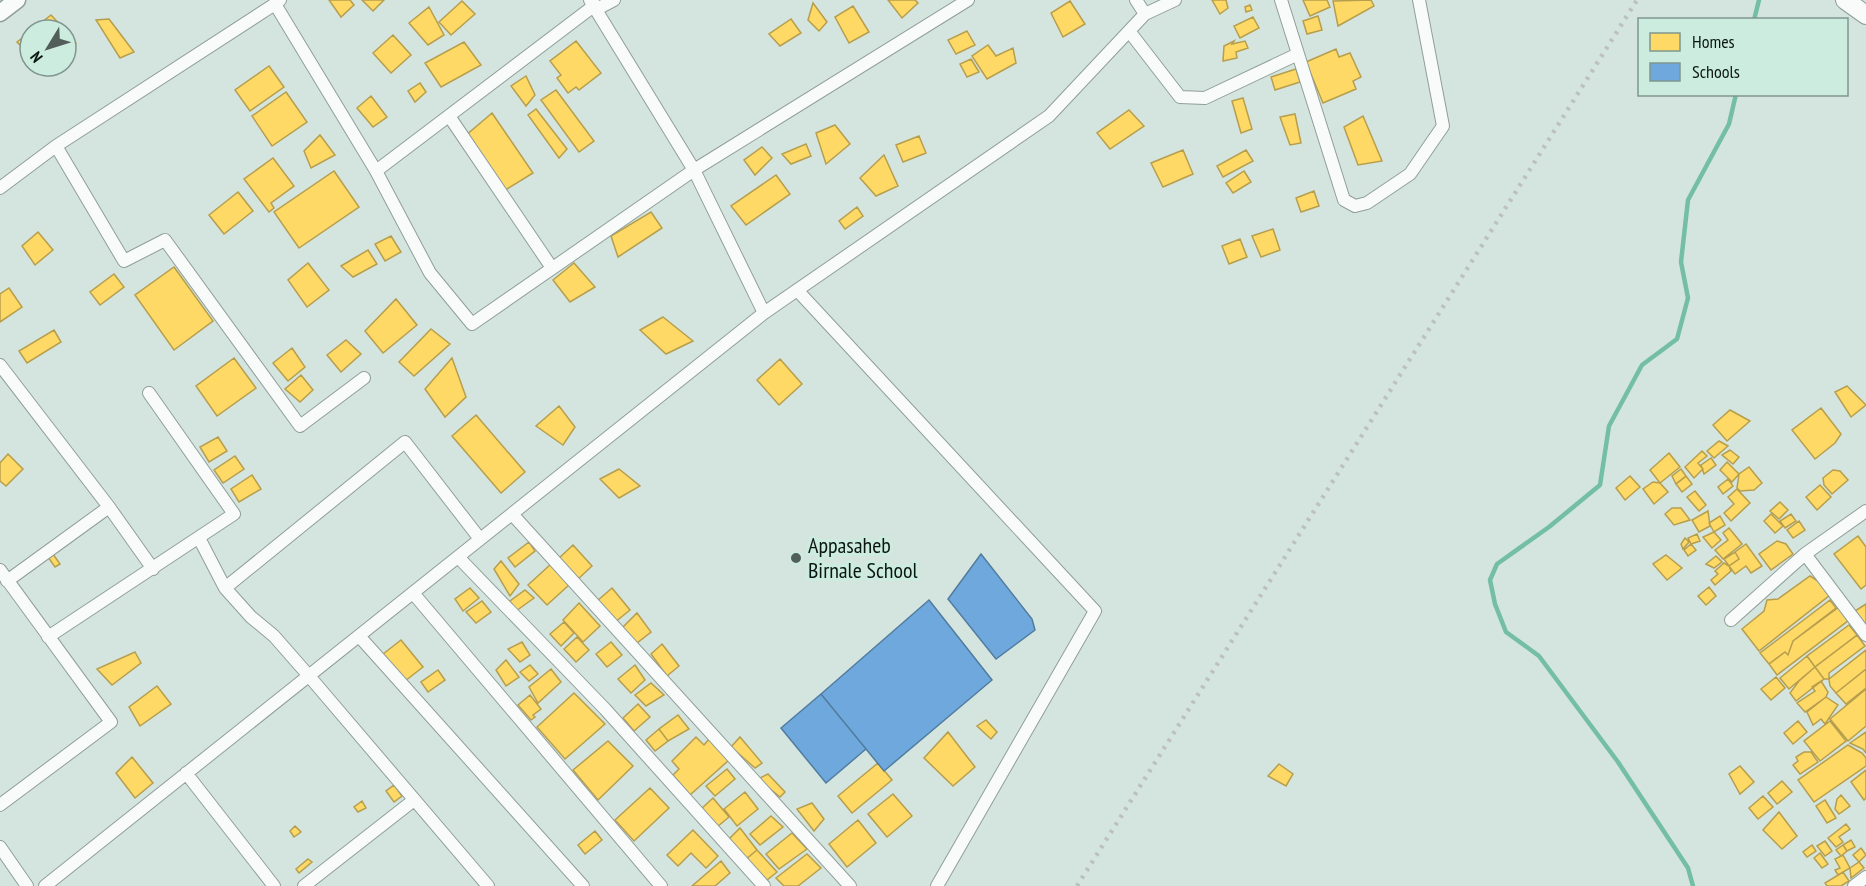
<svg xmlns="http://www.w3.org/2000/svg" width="1866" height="886" viewBox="0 0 1866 886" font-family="'PT Sans Narrow',sans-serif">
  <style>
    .homes { fill: #ffd966; stroke: #b69e4d; stroke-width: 1.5 }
    .schools { fill: #6fa8dc; stroke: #517c9f; stroke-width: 1.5 }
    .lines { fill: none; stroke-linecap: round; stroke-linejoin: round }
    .stream { stroke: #74bea6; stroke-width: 4.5 }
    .street-casing { stroke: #909e99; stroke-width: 14 }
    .secondary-casing { stroke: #909e99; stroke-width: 19 }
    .primary-casing { stroke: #909e99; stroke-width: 20 }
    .street { stroke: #f9fbfa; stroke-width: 12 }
    .secondary { stroke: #f9fbfa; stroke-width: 16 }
    .primary { stroke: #f9fbfa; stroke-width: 18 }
    .rail { stroke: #bcc1c0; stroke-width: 4.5; stroke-dasharray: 3 6; stroke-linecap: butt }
    .poi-dot { fill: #515e5a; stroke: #cdece0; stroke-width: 2 }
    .labels { text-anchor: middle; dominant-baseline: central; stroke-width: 6; stroke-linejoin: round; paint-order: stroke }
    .poi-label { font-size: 22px; fill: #0b1612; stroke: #cdece0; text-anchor: start }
  </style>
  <rect width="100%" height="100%" fill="#d4e5df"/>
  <path class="homes" d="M329,0H350L354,5L341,17Z
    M362,0H384L373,11Z
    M888,0H915L918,3L902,18Z
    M1212,0H1226L1228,8L1220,14Z
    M1303,0H1327L1330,7L1310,16Z
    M1371,0L1374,6L1338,26L1333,1Z
    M462,1L475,14L451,35L439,22Z
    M1070,1L1085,24L1063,37L1051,13Z
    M813,3L827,22L819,31L808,20Z
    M1250,5L1252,10L1246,12L1245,7Z
    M853,6L869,32L849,43L835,17Z
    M429,7L444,35L428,45L409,23Z
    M51,15L65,30H32Z
    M1318,16L1322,30L1307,34L1303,21Z
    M1253,17L1259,28L1240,38L1234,26Z
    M109,19L134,52L120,58L96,20Z
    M791,19L801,33L780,46L769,34Z
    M66,31L76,43L66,49Z
    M967,31L975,45L956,54L948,40Z
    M30,32V55L17,42Z
    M393,35L411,55L391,73L373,53Z
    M576,41L601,73L579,90L576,87L568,93L557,78L561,75L550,61Z
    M1234,41L1232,44L1245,41L1248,48L1236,52L1237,58L1223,61L1224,46Z
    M464,42L481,65L441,87L425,63Z
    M988,45L996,56L1013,48L1016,63L987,79L972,56Z
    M1336,49L1339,57L1350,53L1361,77L1353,81L1356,89L1323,103L1306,62Z
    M971,59L979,72L967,77L960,64Z
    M269,66L284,87L250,111L235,90Z
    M1296,69L1300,82L1275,90L1271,77Z
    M526,76L535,95L526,106L511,86Z
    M420,83L426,92L415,102L408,91Z
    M556,90L594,141L579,152L541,100Z
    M286,92L307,122L272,146L252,116Z
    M371,96L387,117L373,127L357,108Z
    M1243,98L1252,129L1241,133L1232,101Z
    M536,109L567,149L559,158L528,115Z
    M1129,110L1144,126L1110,149L1097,133Z
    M492,113L533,173L502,192L464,137Z
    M1295,114L1301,143L1290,145L1280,117Z
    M1363,116L1382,161L1358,165L1344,127Z
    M835,125L850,144L826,164L816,133Z
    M320,135L335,155L311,168L304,151Z
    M919,136L926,153L903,162L896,145Z
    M806,144L811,156L791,164L782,154Z
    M762,147L772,158L755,175L744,160Z
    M1183,150L1193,174L1163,187L1151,163Z
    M1246,150L1253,161L1223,177L1217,166Z
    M884,155L898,186L876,196L860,178Z
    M273,158L294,186L271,203L274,208L269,212L244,179Z
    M334,171L359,207L299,248L274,212Z
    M1244,171L1251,182L1233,193L1226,183Z
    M776,175L790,194L746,225L731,206Z
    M1314,191L1319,206L1301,212L1296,198Z
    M238,192L253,211L224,234L209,215Z
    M857,207L863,216L845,229L839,221Z
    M651,212L662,228L618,257L611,236Z
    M1273,229L1280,250L1261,257L1252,236Z
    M38,232L53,250L35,265L22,246Z
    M391,236L401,252L385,261L375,244Z
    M1240,239L1247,257L1229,264L1222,246Z
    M368,250L377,264L353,277L341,266Z
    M308,263L329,290L307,307L288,280Z
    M574,263L595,287L570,302L553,280Z
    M174,267L213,321L174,350L135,295Z
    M114,274L124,287L100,305L90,292Z
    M9,288L22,307L0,322V294Z
    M396,299L417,325L383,353L365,331Z
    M663,317L693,341L666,354L640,330Z
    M431,329L450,344L414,376L399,362Z
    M54,330L61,342L27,363L19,351Z
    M346,340L361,354L341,372L327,355Z
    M292,348L305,367L288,381L273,363Z
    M234,358L256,388L217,416L196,386Z
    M452,358L466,397L445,417L425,389Z
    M780,359L802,384L779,405L757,380Z
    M301,375L313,390L300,402L285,389Z
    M1847,386L1866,405L1851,417L1835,392Z
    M559,406L575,427L563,445L536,426Z
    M1821,408L1841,434L1835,443L1815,459L1792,430Z
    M1730,410L1750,421L1727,441L1713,425Z
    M476,415L525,472L501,493L452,436Z
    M218,437L227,451L209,462L200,447Z
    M1719,441L1728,446L1714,458L1707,451Z
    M1730,450L1739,457L1733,464L1722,455Z
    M1702,451L1707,456L1698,463L1703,469L1694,478L1685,467Z
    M1669,453L1680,467L1660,483L1650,470Z
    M8,454L23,469L6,486L0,481V463Z
    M235,456L244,469L223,483L214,470Z
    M1711,458L1716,465L1704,474L1701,465Z
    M1727,462L1739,474L1732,482L1720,470Z
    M1749,467L1762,483L1754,490L1740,491L1737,488L1739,474Z
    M619,469L640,486L619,498L600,479Z
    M1681,469L1686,476L1676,484L1672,476Z
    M1833,470L1840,471L1848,480L1832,494L1824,485L1823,478Z
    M252,475L261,489L239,502L231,489Z
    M1630,476L1640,487L1625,500L1616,488Z
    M1686,476L1692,484L1682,492L1676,484Z
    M1728,479L1733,486L1723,494L1718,487Z
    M1653,482L1660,483L1668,492L1654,504L1643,489Z
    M1820,485L1831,497L1817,510L1806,497Z
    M1737,489L1750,503L1731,521L1724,513L1734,504L1728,497Z
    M1695,491L1706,505L1699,511L1687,497Z
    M1780,502L1788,510L1779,519L1770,511Z
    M1672,508H1681L1690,520L1674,525L1665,514Z
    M1708,511L1710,526L1699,532L1692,520Z
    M1771,514L1783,526L1775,533L1764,521Z
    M1791,514L1796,521L1785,528L1780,521Z
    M1720,516L1725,525L1714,532L1709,523Z
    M1799,521L1805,530L1793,538L1787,530Z
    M1729,528L1742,544L1723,559L1715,550L1728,540L1723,533Z
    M1714,532L1721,540L1712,548L1703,537Z
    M1697,534L1700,541L1691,544L1688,538Z
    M1858,536L1866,547V585L1861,589L1834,554Z
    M1685,538L1689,542L1683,549L1681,544Z
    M1777,541L1786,544L1793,554L1771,570L1759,554Z
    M529,542L535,551L515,567L508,558Z
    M1691,544L1696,550L1688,556L1684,550Z
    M1746,544L1762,566L1751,573L1746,566L1735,574L1729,566L1739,559L1735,552Z
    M573,545L592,566L577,580L557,560Z
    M1735,552L1739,559L1729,566L1724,559Z
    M53,554L60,564L55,567L48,557Z
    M1666,555L1682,568L1667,580L1653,564Z
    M1716,556L1722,562L1714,568L1706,564Z
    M501,561L519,584L510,596L494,569Z
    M1724,563L1729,566L1731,571L1715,585L1711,580L1718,574L1715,571Z
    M551,564L570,584L547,605L528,585Z
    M1810,576L1821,583L1830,595L1759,651L1742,629L1764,611L1767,600L1778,599Z
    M1709,587L1716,596L1706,605L1698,596Z
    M470,588L479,598L463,611L455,599Z
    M612,588L630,610L614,623L597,601Z
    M525,590L534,598L516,611L510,601Z
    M1830,600L1836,608L1793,641L1788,655L1785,652L1769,664L1760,653Z
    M482,601L491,612L476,623L466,612Z
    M579,603L600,626L583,642L563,620Z
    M1866,604V627L1855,611Z
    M1839,607L1849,620L1777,675L1769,664L1785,652L1788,655L1793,641Z
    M637,613L651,632L637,643L622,628Z
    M564,622L574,633L561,646L550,634Z
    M1849,625L1857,635L1815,667L1807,656Z
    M1857,635L1865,646L1829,673V679H1824L1815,667Z
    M577,637L589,650L576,662L564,649Z
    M401,640L423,667L405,681L383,654Z
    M522,642L530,655L520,662L508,649Z
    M611,642L622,655L607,667L596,654Z
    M662,644L679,666L667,676L651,654Z
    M1866,650V669L1836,693L1830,686L1829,679Z
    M135,652L141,663L112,685L97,669Z
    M1807,656L1815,667L1789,689L1780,678Z
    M506,660L519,677L506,686L496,670Z
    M530,665L538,674L529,681L520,672Z
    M635,665L645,680L631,693L618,679Z
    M1815,667L1824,679L1796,701L1790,693L1799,681Z
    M551,669L561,682L538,703L529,687Z
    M1866,669V688L1846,704L1836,693Z
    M438,670L445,680L428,692L421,682Z
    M1776,677L1785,688L1771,700L1761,689Z
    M1821,681L1828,692L1826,697L1805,712L1797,703L1815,691L1812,687Z
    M651,683L664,695L646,706L635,695Z
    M157,686L171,704L140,726L129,707Z
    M1866,689V726L1848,741L1830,719Z
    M574,693L605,724L565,759L537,727Z
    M530,695L541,709L533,715L535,717L531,720L518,705Z
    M1826,697L1838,705L1825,724L1821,719L1813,725L1807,712Z
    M638,704L650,717L634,731L623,718Z
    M678,715L689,729L668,741L659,729Z
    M986,720L997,732L991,739L977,726Z
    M1798,721L1807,732L1793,744L1784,733Z
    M1830,721L1846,741L1820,761L1804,741Z
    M659,729L668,741L655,751L646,740Z
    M948,732L975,767L953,786L924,758Z
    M1866,732V753L1863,749L1850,743Z
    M696,737L704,745L710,738L729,760L690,795L673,775L679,769L672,761Z
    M740,737L762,763L755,768L731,747Z
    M608,741L633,766L598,800L573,770Z
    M1848,745L1862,753L1866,758V766L1814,802L1798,780Z
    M1804,752H1811L1818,762L1800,774L1793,765L1798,761L1796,757Z
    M132,757L153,783L135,798L116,773Z
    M878,763L892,780L852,813L838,796Z
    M1279,764L1293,774L1286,786L1268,776Z
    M1740,766L1754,782L1740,794L1729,774Z
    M727,769L735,779L715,796L706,786Z
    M1866,770V798L1864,800L1851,782Z
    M768,774L785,792L780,797L758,779Z
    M1782,781L1792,792L1777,804L1768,793Z
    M394,785L402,796L394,802L386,791Z
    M650,788L669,808L634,841L615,820Z
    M745,792L758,809L737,826L724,809Z
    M893,794L912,816L887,837L868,814Z
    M1841,795L1850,806L1839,814L1835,809L1837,799Z
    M1763,796L1773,807L1758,819L1749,808Z
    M713,798L729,817L717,827L700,810Z
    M1825,800L1836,818L1827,823L1816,806Z
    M362,801L366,808L358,812L354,807Z
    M812,803L824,819L814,831L797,809Z
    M1779,812L1797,836L1782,849L1763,830Z
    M771,816L783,827L760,845L750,834Z
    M858,820L876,843L847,867L829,844Z
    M1846,824L1850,829L1839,837L1843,842L1836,847L1828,838Z
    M295,826L301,832L294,837L290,831Z
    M740,828L757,850L745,860L728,840Z
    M693,830L718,856L706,868L691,853L678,866L667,855Z
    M595,831L602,840L585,854L578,845Z
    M792,833L807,849L779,869L766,854Z
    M1851,840L1855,847L1847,851L1843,845Z
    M1825,841L1832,851L1825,856L1817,846Z
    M1812,845L1816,851L1807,857L1803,852Z
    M1843,845L1847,851L1841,856L1836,850Z
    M1861,848L1866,855L1859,862L1853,855Z
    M757,850L777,872L767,880L745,860Z
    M1820,853L1828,864L1822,868L1814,858Z
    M807,854L821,868L798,886H784L776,878Z
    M1843,855L1850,868L1838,875L1835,870L1840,868L1835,859Z
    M308,859L312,862L299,873L296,869Z
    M721,861L730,873L715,886H692Z
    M1859,862L1864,868L1851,878L1850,868Z
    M1843,872L1849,881L1841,886H1827L1825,883Z"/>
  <path class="schools" d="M981,554L1032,619L1035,630L996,659L948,599Z
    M929,600L992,680L884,771L821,694Z
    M821,694L866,749L826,783L781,728Z"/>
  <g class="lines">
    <path class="stream" d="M1754,20L1759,0
      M1693,886L1688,868L1618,762L1539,656L1506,632L1495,604L1490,580L1497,564L1549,527L1600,485L1609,426L1642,365L1677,339L1688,298L1681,262L1688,200L1729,124L1736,94"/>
    <g class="street-casing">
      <path id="street" d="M280,0L275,4L376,171L595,5
        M590,0L694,170L764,313L1049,116L1145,14L1175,0
        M1136,0L1145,14
        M1281,0L1344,200L1355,206L1367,203L1410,174L1443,126L1419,0
        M597,9L614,0
        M1129,31L1180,97L1205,98L1298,54
        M449,116L552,268
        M56,146L124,261L165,240L300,426L364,378
        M376,171L430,273L472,324L694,170L968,0
        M0,188L56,146L275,4
        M797,290L1095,611L937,886
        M0,365L109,507L153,569
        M512,514L850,886
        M199,538L225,588L405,442L480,539
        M1805,554L1866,635
        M458,557L605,709L764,886
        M0,570L111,722L0,805
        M7,581L109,507
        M225,588L251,617L274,636L309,676L488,886
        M413,593L661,886
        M1731,620L1805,554L1866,511
        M359,636L583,886
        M48,637L234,514L149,393
        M186,773L274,886
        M0,847L27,886
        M45,886L764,313
        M304,886L414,800
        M1854,886L1866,877"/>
    </g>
    <g class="secondary-casing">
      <path id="secondary" d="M0,13L17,0"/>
    </g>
    <g class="primary-casing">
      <path id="primary" d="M1845,0L1866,15"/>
    </g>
    <use href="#street" class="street"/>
    <use href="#secondary" class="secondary"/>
    <use href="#primary" class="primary"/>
    <path class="rail" d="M1077,886L1637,0"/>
  </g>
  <circle class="poi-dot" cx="796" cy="558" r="6"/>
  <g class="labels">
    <g class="poi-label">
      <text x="808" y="545">Appasaheb<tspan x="808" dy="25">Birnale School</tspan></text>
    </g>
  </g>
  <rect x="1638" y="18" width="210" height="78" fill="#cdece0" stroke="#7f968e" stroke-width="1.5"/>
  <rect x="1650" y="33" width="30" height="18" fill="#ffd966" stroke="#7f968e" stroke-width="1.5"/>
  <text x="1692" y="48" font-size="18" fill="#0b1612">Homes</text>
  <rect x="1650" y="63" width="30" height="18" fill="#6fa8dc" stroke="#7f968e" stroke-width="1.5"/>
  <text x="1692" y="78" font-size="18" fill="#0b1612">Schools</text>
  <g transform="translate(48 48) rotate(232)"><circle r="28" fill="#cdece0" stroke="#7f968e" stroke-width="1.5"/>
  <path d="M0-4.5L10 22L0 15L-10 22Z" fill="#515e5a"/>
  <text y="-9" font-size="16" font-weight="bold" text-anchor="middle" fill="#0b1612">N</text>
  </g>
</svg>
